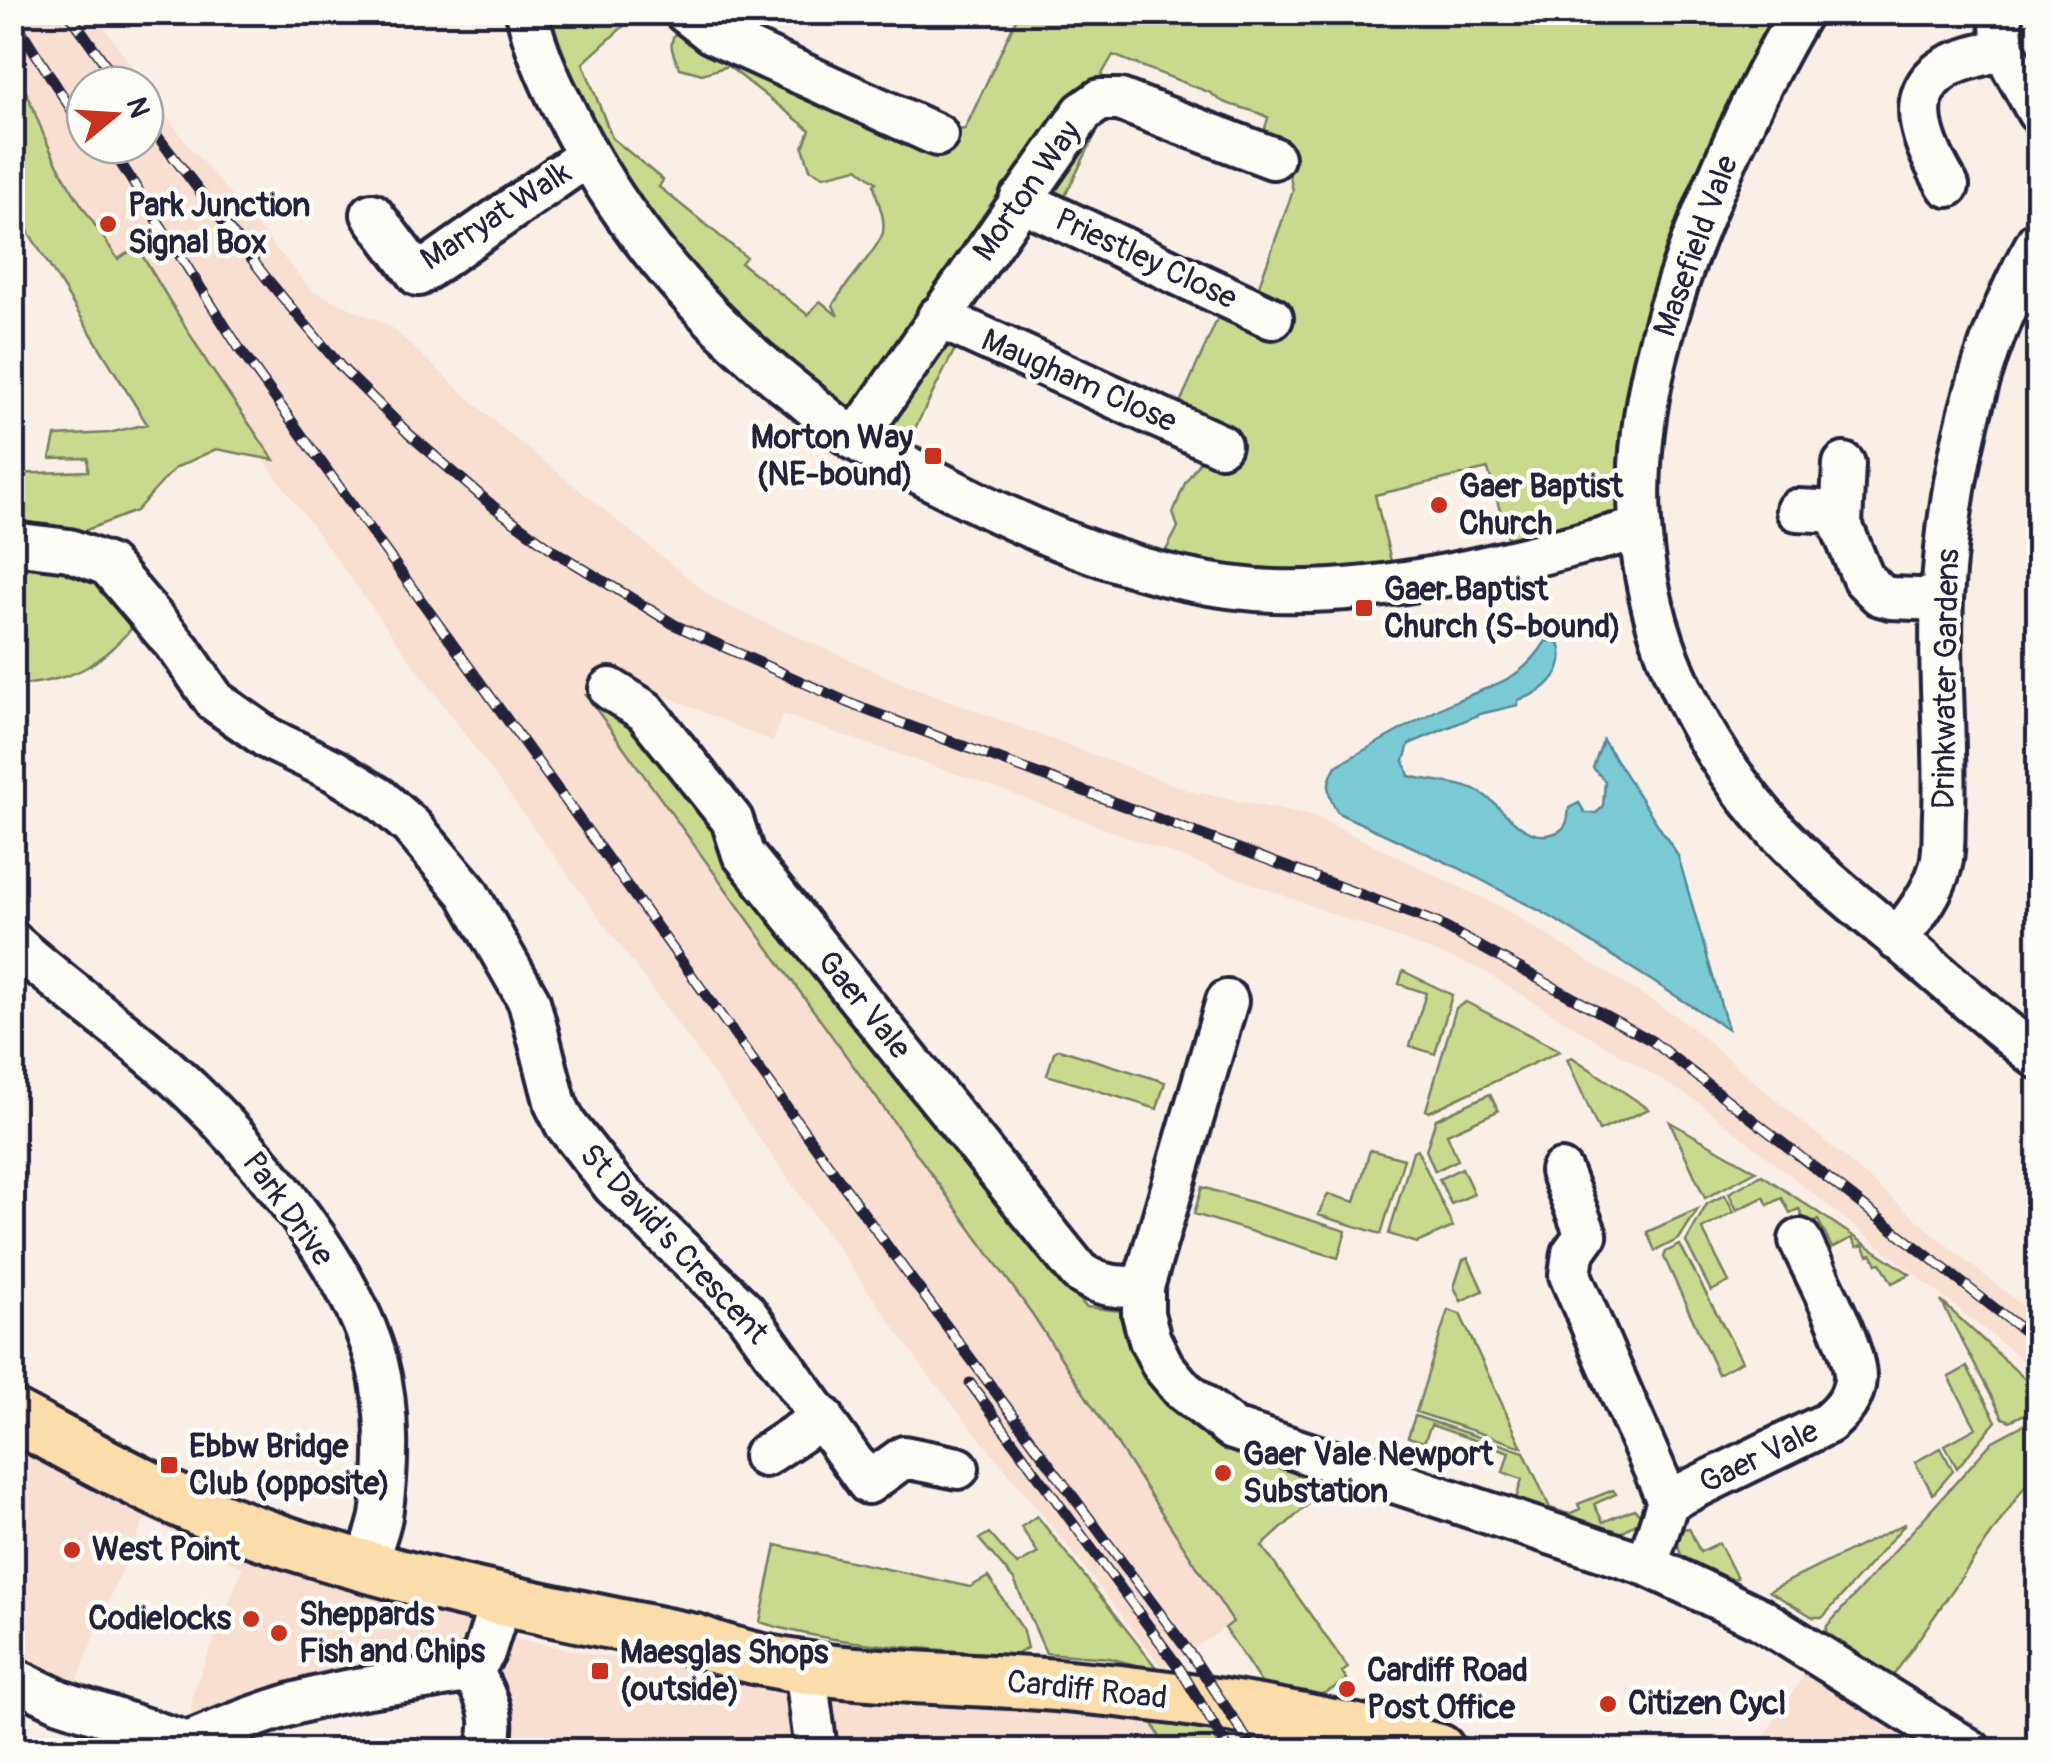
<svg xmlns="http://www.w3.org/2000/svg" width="2051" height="1763" viewBox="0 0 2051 1763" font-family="Pangolin,sans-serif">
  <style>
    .built { fill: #f7dfd2; fill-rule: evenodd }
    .green { fill: #c9da8e; stroke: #767e64; stroke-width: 2.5 }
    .water { fill: #7acad3; stroke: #578796; stroke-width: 2.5 }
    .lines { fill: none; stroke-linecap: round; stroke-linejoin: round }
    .minor-casing { stroke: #22223b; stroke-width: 48 }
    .major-casing { stroke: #22223b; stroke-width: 58 }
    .minor { stroke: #fdfcf7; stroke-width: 40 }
    .major { stroke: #faddab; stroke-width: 50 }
    .rail-casing { stroke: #22223b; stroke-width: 11 }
    .rail { stroke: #fdfcf7; stroke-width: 8; stroke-dasharray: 22; stroke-linecap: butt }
    .poi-dot { fill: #c8321e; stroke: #fdfcf7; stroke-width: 4 }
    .labels { text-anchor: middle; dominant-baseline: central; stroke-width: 9; stroke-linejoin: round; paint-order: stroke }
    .street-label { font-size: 32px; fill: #22223b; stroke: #fdfcf7 }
    .poi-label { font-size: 32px; font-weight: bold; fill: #22223b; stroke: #fdfcf7; text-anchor: start }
  </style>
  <rect width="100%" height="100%" fill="#faefe6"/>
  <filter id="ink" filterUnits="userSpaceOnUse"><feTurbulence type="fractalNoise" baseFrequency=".01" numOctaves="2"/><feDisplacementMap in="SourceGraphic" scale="20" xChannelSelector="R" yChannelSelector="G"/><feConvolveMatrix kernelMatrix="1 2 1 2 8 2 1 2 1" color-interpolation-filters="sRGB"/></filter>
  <g filter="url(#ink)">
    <path class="built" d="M12,13H94L184,140L311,290L391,327L494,421L717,601L902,683L1190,791L1316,817L1507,910L1681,1019L1960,1256L2038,1318V1372L1699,1103L1480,969L997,788L782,714L773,742L603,669L587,696L1033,1315L1234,1622L1163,1669L1055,1530L929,1376L687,1037L222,403L13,175ZM85,85H145V145H85Z
      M13,1415L405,1578L490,1634L664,1668L731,1654L1141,1695L1166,1750H486L471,1671L188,1743L193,1692L243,1568L145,1519L100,1620L69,1704L13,1678Z
      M1810,1666L1943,1750H1756Z"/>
    <path class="green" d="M527,13H638L583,63L612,138L663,180L659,187L746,257L741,263L808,315L820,301L838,316L833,305C843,286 880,247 883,232C886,216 876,200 874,184L876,182L858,168L824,176L810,169L803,147L810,130L728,66L702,74L680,68C672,54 666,40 680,28L661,13H692L737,28L948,131L965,129L1016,19L1004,13H1801L1714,188L1638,529L1514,559L1488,469L1375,495L1396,582L1155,572L1178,527L1173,513L1185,483L1202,458L1171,423L1228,295L1251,308L1293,191L1289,172L1258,152L1268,118C1251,106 1226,109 1211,93L1113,55L1101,76L1104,117L1055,216L1020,200L938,316L965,329L898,462L666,268Z
      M12,67C28,91 34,112 45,138C63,181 92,221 118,259L137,247L208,364L274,460L216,449L175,468L136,511L84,531L13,525V474L88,471V458L50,459L55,436L109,433L147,424L13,207Z
      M13,562C81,571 92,565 138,622C96,666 83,677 22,685L13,675Z
      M599,694L631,717L685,781L717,840L853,1019L1054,1270L1086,1307L1129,1312C1135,1331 1139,1353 1147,1371C1182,1443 1263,1460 1333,1482L1262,1546L1348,1668L1342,1672L1347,1679C1317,1702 1303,1701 1267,1692L1225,1628L1233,1622L1033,1315L586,695Z
      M1403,971L1452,995L1435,1054L1410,1046L1426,993L1399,984Z
      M1466,1002L1560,1051L1429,1112L1426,1110L1456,1008Z
      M1059,1049L1165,1082L1157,1109L1047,1075L1054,1052Z
      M1572,1057L1649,1109L1599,1131L1567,1059Z
      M1490,1094L1498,1111L1447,1134L1458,1160L1435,1171L1426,1150L1436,1119Z
      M1670,1122L1756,1171L1705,1198Z
      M1417,1149L1453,1227L1417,1243L1389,1234L1413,1151Z
      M1370,1150L1404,1159L1381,1234L1318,1215L1328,1194L1355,1202Z
      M1462,1168L1474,1194L1451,1204L1439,1179Z
      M1762,1175L1910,1274L1892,1283L1881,1263L1877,1264L1872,1254L1868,1255L1863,1245L1857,1247L1852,1238L1832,1248L1818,1220L1807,1225L1799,1209L1790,1213L1782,1198L1768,1205L1764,1197L1737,1210L1729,1193Z
      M1202,1187L1346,1231L1338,1258L1194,1214Z
      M1725,1195L1734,1212L1702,1229L1729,1282L1711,1291L1686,1242L1707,1204Z
      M1698,1209L1679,1239L1655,1251L1647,1232Z
      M1680,1245L1742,1361L1718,1374L1664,1257L1666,1252Z
      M1468,1258L1483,1291L1461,1301L1454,1287L1463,1260Z
      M1941,1301L2038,1391V1408L2010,1421L2003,1418Z
      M1448,1310L1460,1314L1522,1447L1416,1412Z
      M1967,1367L1996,1421L1957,1468L1945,1445L1976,1428L1949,1377Z
      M1415,1416L1524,1452L1550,1508L1569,1514L1580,1509L1578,1504L1613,1490L1616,1494L1594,1504L1603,1522L1634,1509L1640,1514L1639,1521L1616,1536L1514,1505L1522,1479L1503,1472L1509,1452L1431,1425L1424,1442L1408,1437Z
      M2038,1417V1467L1893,1676L1826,1632L1827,1626L1993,1441Z
      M1941,1448L1953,1471L1933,1494L1915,1462Z
      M1037,1516L1159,1671L1109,1658L1046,1653L1014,1580L979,1539L989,1533L1017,1565L1038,1553L1021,1527Z
      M1906,1523L1823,1617H1813L1769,1591Z
      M1689,1528L1700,1552L1719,1543L1737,1578C1704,1584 1675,1567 1677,1530Z
      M776,1545L970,1587L988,1577L1022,1628L1027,1648L1016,1655C931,1648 842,1648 760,1622Z
      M1151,1719L1209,1726L1221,1750H1166Z"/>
    <path class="water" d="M1546,641L1559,642C1569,672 1545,693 1518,700V705L1480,714L1409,744L1404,761L1409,776C1429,781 1453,782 1473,789C1500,799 1522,846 1555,833C1567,829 1568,820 1569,808L1579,803L1585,813H1596L1603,807L1605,781L1593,768L1603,740L1678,856L1728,1029L1551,917L1459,868L1338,813C1327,795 1325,785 1336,766C1372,746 1408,725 1445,706C1487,685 1519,685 1546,641Z"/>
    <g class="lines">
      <g class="minor-casing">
        <path id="minor" d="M527,12C534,47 549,80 565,111C619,225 704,322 804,399C821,413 838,429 858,441C879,454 903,464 925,476C1032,532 1151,586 1274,591C1394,595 1523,559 1638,529
          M685,12L712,33L937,135
          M1801,12C1763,75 1733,142 1705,210C1618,422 1602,611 1751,801C1792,853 1843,894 1894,936C1942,977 1989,1019 2038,1058
          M2000,12L2003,49L2038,112
          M1948,186C1927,151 1897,93 1949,66C1965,58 1986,54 2003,49
          M1020,200L1272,318
          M372,214L418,275L586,157
          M938,317L1220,445
          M855,440L1083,112L1100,100H1120L1273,158
          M1844,464L1841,525L1863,578L1880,595L1891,598L1942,600
          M1797,510L1841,512
          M12,543L69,550L108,565L180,650L215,701L269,739L335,771L379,798L411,826L467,892L529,1001L556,1105L566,1125L613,1185L745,1312L868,1483L904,1457L958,1468
          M610,689L645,711L732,820L743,854L1079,1272C1100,1287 1118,1287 1143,1287V1314L1150,1340L1163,1366L1183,1390L1233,1429L1647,1565L1759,1618L1970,1750
          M1897,940C1914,917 1932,895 1940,868C1945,852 1943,831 1944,814C1947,743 1938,671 1942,600C1949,475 1976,350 2038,241
          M12,942C71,995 138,1039 194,1094C262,1160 353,1271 377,1363C389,1409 388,1469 381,1516C378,1533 370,1550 365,1567
          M1561,1171L1586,1235L1573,1253L1570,1275L1668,1501
          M1143,1287L1227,1001
          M764,1456L823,1417
          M1647,1565L1668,1501L1828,1423C1842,1411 1854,1398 1855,1378C1856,1348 1813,1270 1800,1240
          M805,1667L816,1750
          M472,1670C486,1697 499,1720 486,1750
          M12,1678L60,1701L188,1743
          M181,1750L188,1743C244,1719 298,1699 357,1689C396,1682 434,1680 472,1670L484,1653L501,1600"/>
      </g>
      <g class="major-casing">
        <path id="major" d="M12,1415C88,1455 164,1499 245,1528C391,1581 543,1609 695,1640C801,1682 942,1675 1056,1685C1186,1696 1314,1717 1439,1750"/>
      </g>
      <use href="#minor" class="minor"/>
      <use href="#major" class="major"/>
      <g class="rail-casing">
        <path id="rail" d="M68,12L120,85
          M12,16L85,131
          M145,120L268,280L341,367L409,434L494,507L556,552L675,625L856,706L1437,923L1652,1041L2038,1342
          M109,145L241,351L893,1254L1194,1659L1254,1750
          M970,1383L1180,1669L1229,1750"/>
      </g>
      <use href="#rail" class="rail"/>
    </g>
  </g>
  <g class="poi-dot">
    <circle cx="108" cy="224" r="10"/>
    <rect x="923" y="446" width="20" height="20" rx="5"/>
    <circle cx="1439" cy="505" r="10"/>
    <rect x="1354" y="598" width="20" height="20" rx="5"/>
    <rect x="159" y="1455" width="20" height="20" rx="5"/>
    <circle cx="1223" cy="1473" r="10"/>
    <circle cx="72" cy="1550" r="10"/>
    <circle cx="251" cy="1619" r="10"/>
    <circle cx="279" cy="1633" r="10"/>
    <rect x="590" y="1661" width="20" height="20" rx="5"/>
    <circle cx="1347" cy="1689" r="10"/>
    <circle cx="1608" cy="1704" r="10"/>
  </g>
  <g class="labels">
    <g class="street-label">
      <text transform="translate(1027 191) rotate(-55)">Morton Way</text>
      <text transform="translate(496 216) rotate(-33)">Marryat Walk</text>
      <text transform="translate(1696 246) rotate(-70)">Masefield Vale</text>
      <text transform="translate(1146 259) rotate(25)">Priestley Close</text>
      <text transform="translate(1079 381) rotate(24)">Maugham Close</text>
      <text transform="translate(1946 679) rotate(-89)">Drinkwater Gardens</text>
      <text transform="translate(864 1005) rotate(51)">Gaer Vale</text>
      <text transform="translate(288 1209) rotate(54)">Park Drive</text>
      <text transform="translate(674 1244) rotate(47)">St David's Crescent</text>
      <text transform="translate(1759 1457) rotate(-26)">Gaer Vale</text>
      <text transform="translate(1087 1690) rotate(6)">Cardiff Road</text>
    </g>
    <g class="poi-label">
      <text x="128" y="206">Park Junction<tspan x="128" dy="37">Signal Box</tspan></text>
      <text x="913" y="438" text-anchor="end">Morton Way<tspan x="913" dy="37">(NE-bound)</tspan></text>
      <text x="1459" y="487">Gaer Baptist<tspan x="1459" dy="37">Church</tspan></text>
      <text x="1384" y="590">Gaer Baptist<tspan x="1384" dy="37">Church (S-bound)</tspan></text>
      <text x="189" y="1447">Ebbw Bridge<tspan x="189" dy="37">Club (opposite)</tspan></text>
      <text x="1243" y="1455">Gaer Vale Newport<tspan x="1243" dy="37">Substation</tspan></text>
      <text x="92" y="1550">West Point</text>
      <text x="299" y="1615">Sheppards<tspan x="299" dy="37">Fish and Chips</tspan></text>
      <text x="231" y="1619" text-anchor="end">Codielocks</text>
      <text x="620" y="1653">Maesglas Shops<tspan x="620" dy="37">(outside)</tspan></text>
      <text x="1367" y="1671">Cardiff Road<tspan x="1367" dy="37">Post Office</tspan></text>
      <text x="1628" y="1704">Citizen Cycl</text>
    </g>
  </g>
  <rect width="2051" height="1763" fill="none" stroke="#fdfcf7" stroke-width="50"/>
  <rect x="25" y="25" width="2001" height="1713" fill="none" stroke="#22223b" stroke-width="4" filter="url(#ink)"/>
  <g transform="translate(115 115) rotate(72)"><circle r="48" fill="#fdfcf7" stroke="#a5a5ac" stroke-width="2.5"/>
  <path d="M0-8L18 38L0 25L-18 38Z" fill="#c8321e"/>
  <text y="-15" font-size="28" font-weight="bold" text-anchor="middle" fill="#22223b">N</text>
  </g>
</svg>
